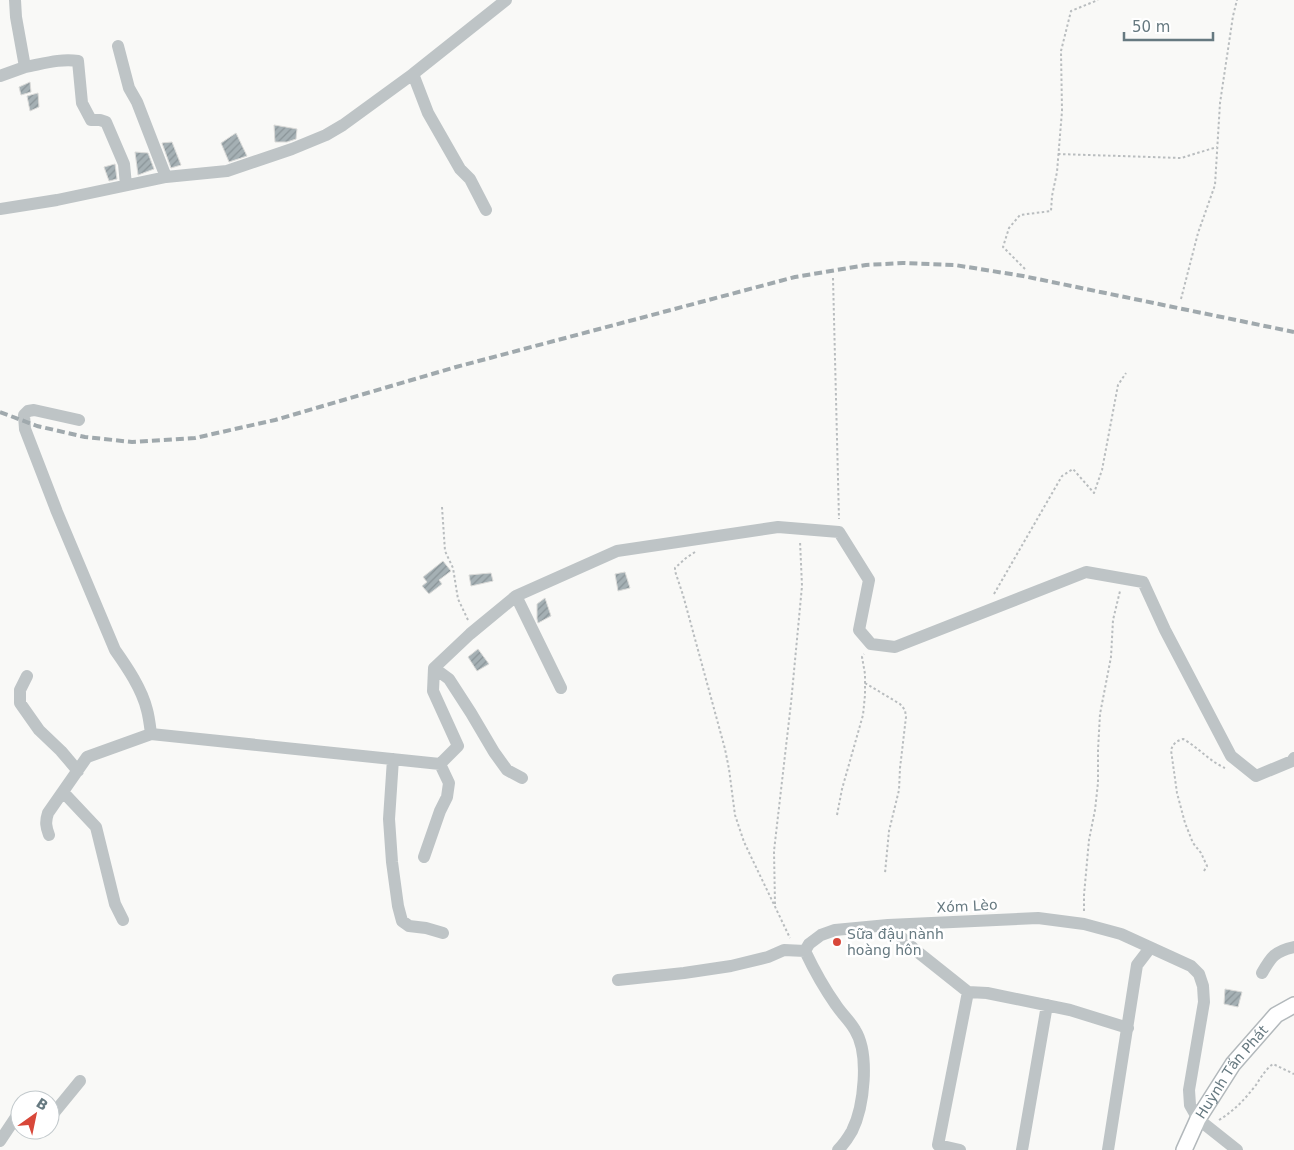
<svg xmlns="http://www.w3.org/2000/svg" width="1294" height="1150" viewBox="0 0 1294 1150" font-family="'DejaVu Sans',sans-serif">
  <style>
    .building { fill: url(#building-hatch); stroke: #dbdbd9 }
    .lines { fill: none; stroke-linecap: round; stroke-linejoin: round }
    .major-casing { stroke: #b2b8bb; stroke-width: 18 }
    .path { stroke: #b9bdbf; stroke-width: 2; stroke-dasharray: 2.5 2.5; stroke-linecap: butt }
    .minor { stroke: #bec4c6; stroke-width: 12 }
    .major { stroke: #fff; stroke-width: 15 }
    .rail { stroke: #a0a9ad; stroke-width: 4; stroke-dasharray: 8 4; stroke-linecap: butt }
    .poi-dot { fill: #d84739; stroke: #fff; stroke-width: 2 }
    .labels { text-anchor: middle; dominant-baseline: central; stroke-width: 5; stroke-linejoin: round; paint-order: stroke }
    .street-label { font-size: 14px; fill: #667980; stroke: #fff }
    .poi-label { font-size: 14px; fill: #667980; stroke: #fff; text-anchor: start }
  </style>
  <defs>
    <pattern id="building-hatch" width="6" height="6" patternUnits="userSpaceOnUse" patternTransform="scale(1.25)"><rect width="6" height="6" fill="#a5b0b4"/><path d="M-1 1l2-2M0 6l6-6M5 7l2-2" fill="none" stroke="#8a9498"/></pattern>
  </defs>
  <rect width="100%" height="100%" fill="#f9f9f7"/>
  <path class="building" d="M30,82L31,92L21,95L19,87Z
    M38,93L39,107L30,111L27,96Z
    M274,125L297,129L296,139L287,142H275Z
    M236,133L247,156L229,162L221,143Z
    M172,142L181,165L171,168L162,143Z
    M135,152L148,153L154,169L138,175Z
    M115,164L117,179L109,181L104,167Z
    M443,561L451,571L439,580L442,584L429,594L422,586L427,582L423,577Z
    M625,572L630,588L618,591L615,574Z
    M491,573L493,581L471,586L469,575Z
    M545,598L551,616L538,623L537,619V604Z
    M478,649L489,664L477,671L468,657Z
    M1225,989L1242,992L1238,1007L1224,1004Z"/>
  <g class="lines">
    <g class="major-casing">
      <g id="major">
        <path id="s1" d="M1184,1150L1198,1119L1233,1064L1276,1015L1294,1005"/>
      </g>
    </g>
    <path class="path" d="M1058,154L1181,158L1217,147
      M1025,269L1003,247L1009,228L1020,215L1051,211L1052,196L1057,172L1062,111L1061,51L1071,11L1098,0
      M833,278L839,519
      M1181,299L1198,233L1215,185L1220,103L1233,16L1237,0
      M442,507L445,551L453,568L458,599L468,620
      M695,552L686,558L675,568V571L683,595L725,749L729,769L735,815L744,842L790,938
      M994,594L1062,476L1073,469L1094,493L1102,470L1118,385L1126,373
      M865,683L900,704L905,710L906,717L900,768L899,790L889,831L885,873
      M837,815L842,789L863,715L865,695V674L862,657L864,654
      M1204,871L1207,866L1201,853L1193,843L1185,823L1177,793L1171,750C1173,744 1176,741 1183,739C1198,747 1209,761 1225,768
      M775,904L774,851L791,703L802,586L800,541
      M1084,911V895L1089,840L1095,810L1098,783V750L1100,714L1111,657L1113,620L1120,591
      M1219,1120C1234,1111 1245,1099 1256,1085C1261,1077 1266,1069 1273,1064L1294,1074"/>
    <path class="minor" d="M15,0L16,17L25,67C42,64 61,58 78,61L82,103L91,120H100L106,122L124,164L126,185
      M118,46L129,88L137,102L166,177
      M413,74L428,113L460,169L470,179L486,210
      M0,76L25,67
      M0,209L57,200L166,177L227,171L292,149L326,135L343,125L413,74L506,0
      M79,420L34,410L28,411L24,415L25,429L57,512L115,650C127,667 142,689 147,710C149,717 150,726 151,734
      M516,596L561,688
      M434,668L449,679L471,713L494,752L507,770L522,778
      M27,676L20,690V703L39,730L61,751L78,771
      M393,759L389,819L392,862L398,906L402,921L409,926L426,928L443,933
      M63,792L96,827L115,904L123,920
      M49,835C46,827 45,822 48,813L87,757L151,734L440,764L458,746L433,691L434,668L470,634L516,596L617,551L778,527L839,532L869,580L859,630L871,644L895,647L1086,572L1143,582L1165,630L1231,756L1256,776L1292,761L1294,758
      M424,857L440,811L447,797L449,783L440,764
      M888,925L914,949L968,992L987,993L1070,1010L1128,1028
      M1262,973C1271,957 1275,951 1294,947
      M618,980L684,973L731,966L768,957L784,950L805,951
      M50,1116L53,1114L80,1081
      M0,1141L20,1111
      M838,1150C844,1144 848,1138 852,1131C864,1107 870,1054 855,1030C850,1021 842,1014 836,1005C824,988 814,970 805,951L809,944L821,935L835,930L888,925L1038,918L1084,924L1121,934L1191,966L1199,974L1203,986L1204,1002L1189,1090L1190,1105L1198,1119L1237,1150
      M960,1150L938,1145L968,992
      M1022,1150L1047,1005
      M1108,1150L1137,965L1150,948"/>
    <use href="#major" class="major"/>
    <path class="rail" d="M0,412L37,426L85,437L132,442L195,438L275,420L456,367L795,277L866,265L903,263L955,265L1023,276L1294,332"/>
  </g>
  <circle class="poi-dot" cx="837" cy="942" r="5"/>
  <g class="labels">
    <g class="street-label">
      <text transform="translate(967 906) rotate(-3)">Xóm Lèo</text>
      <text stroke="none"><textPath href="#s1" startOffset="92">Huỳnh Tấn Phát</textPath></text>
    </g>
    <g class="poi-label">
      <text x="847" y="934">Sữa đậu nành<tspan x="847" dy="16">hoàng hôn</tspan></text>
    </g>
  </g>
  <g transform="translate(35 1115) rotate(33)"><circle r="24" fill="#ffffff" stroke="#c2c9cc"/>
  <path d="M0-4L9 19L0 12L-9 19Z" fill="#d84739"/>
  <text y="-8" font-size="14" font-weight="bold" text-anchor="middle" fill="#667980">B</text>
  </g>
  <path d="M1124 32v8h89v-8" fill="none" stroke="#667980" stroke-width="2.5"/>
  <text x="1132" y="32" font-size="15" fill="#667980" stroke="#ffffff" stroke-width="4" paint-order="stroke">50 m</text>
</svg>
